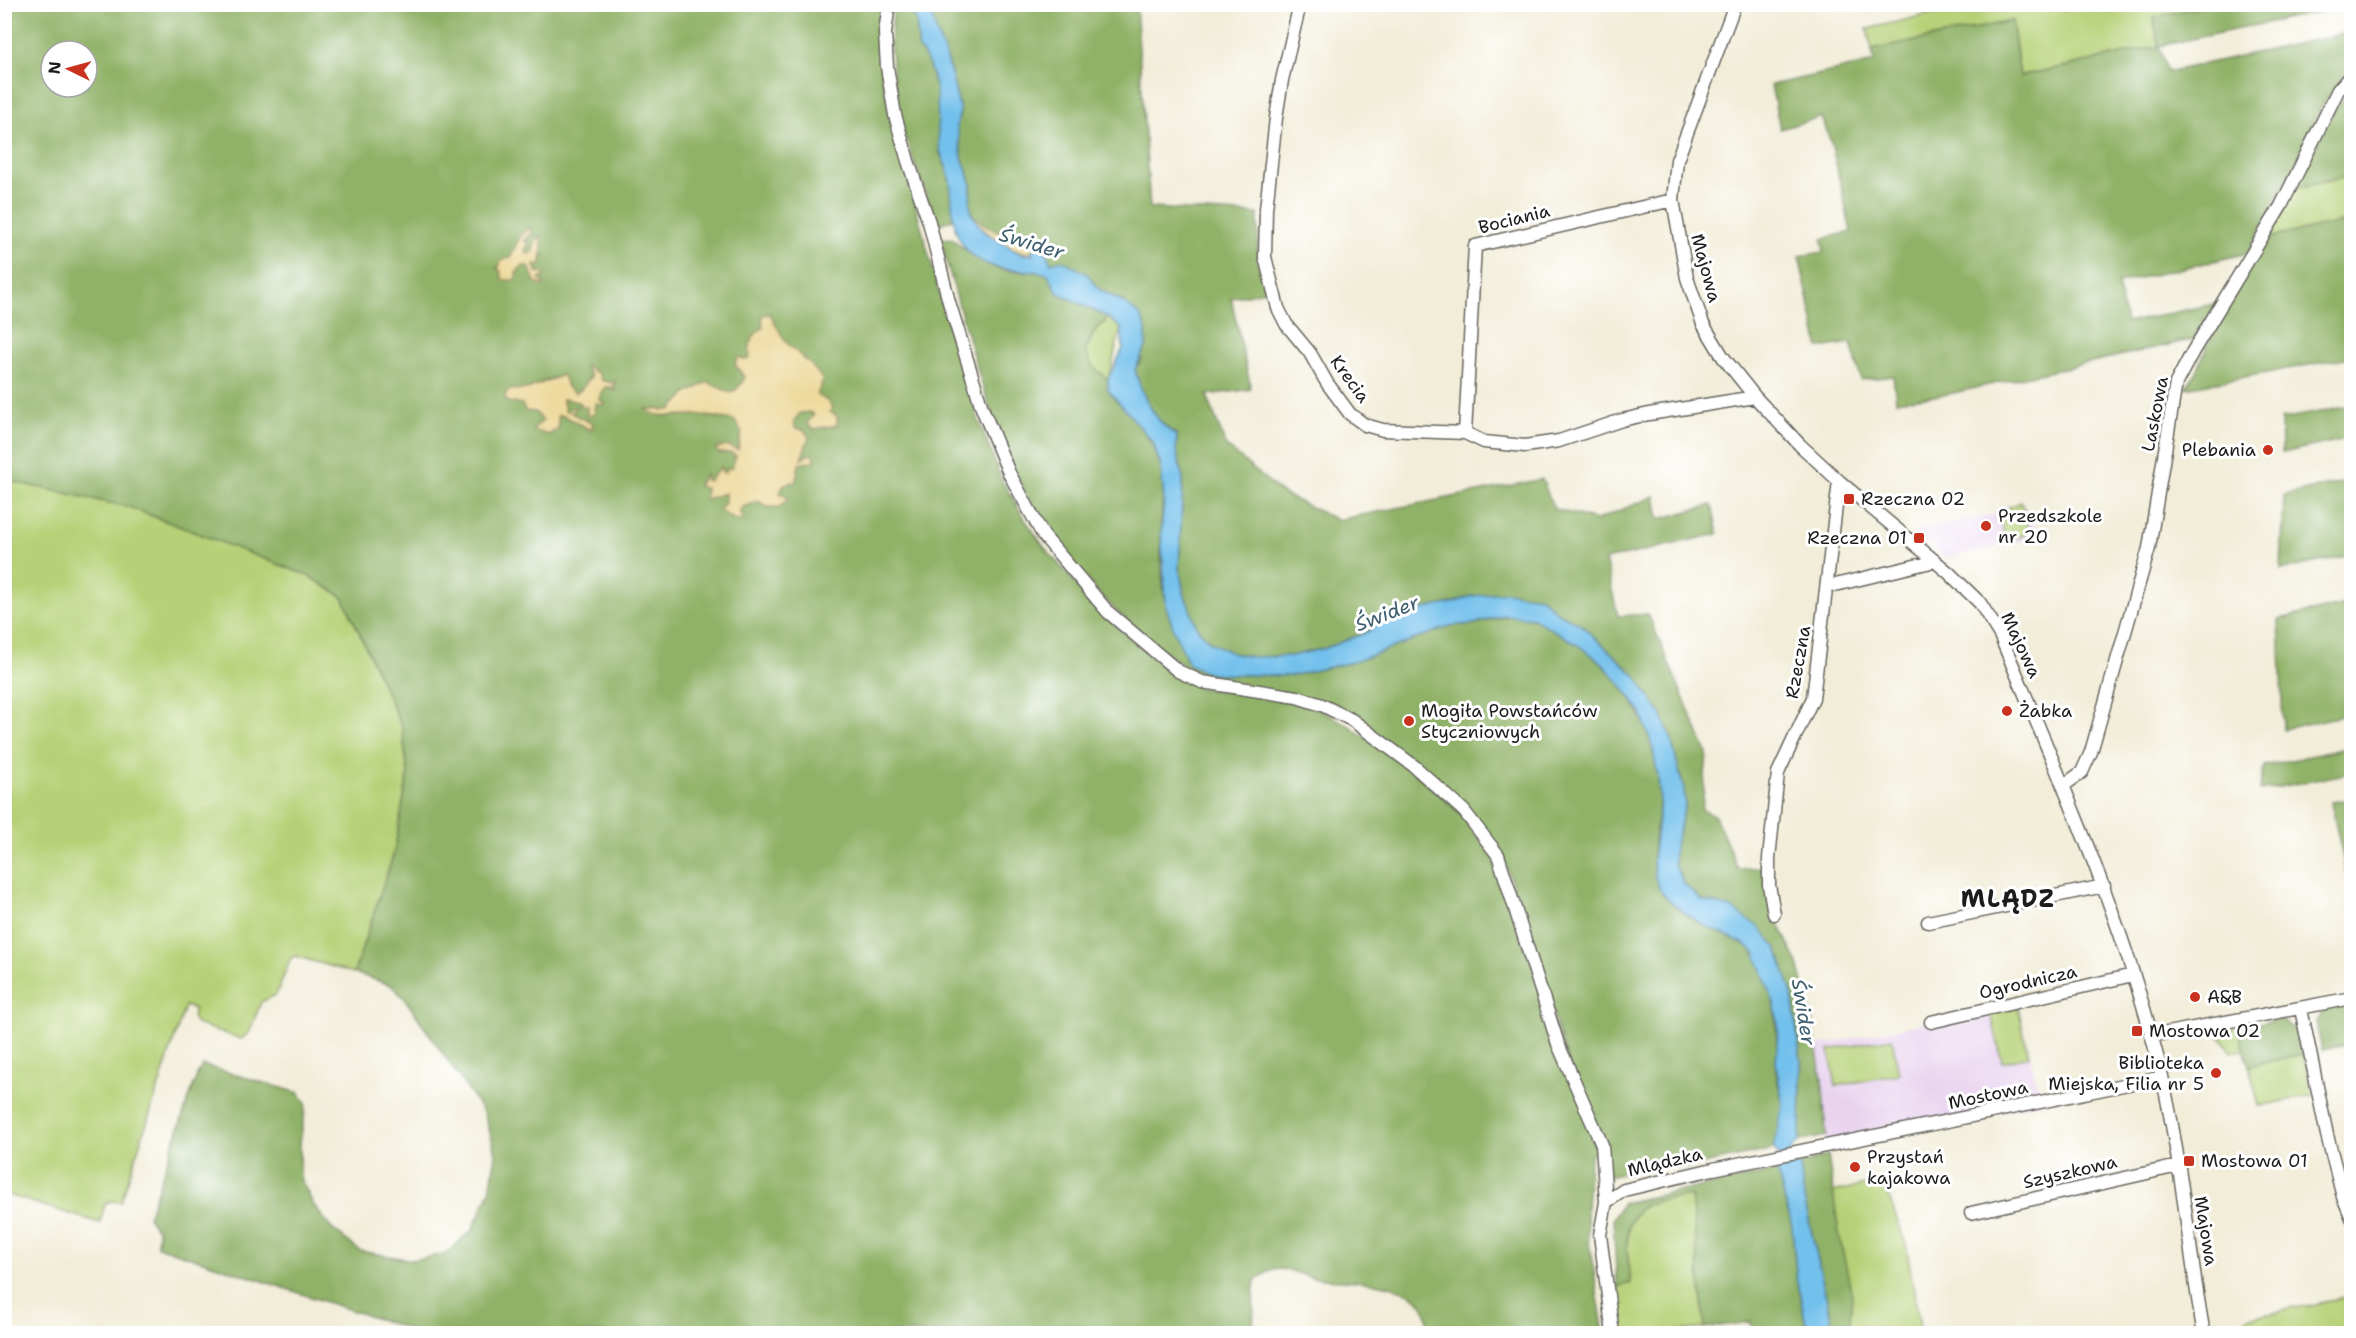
<svg xmlns="http://www.w3.org/2000/svg" width="2356" height="1338" viewBox="0 0 2356 1338" font-family="'Shantell Sans',sans-serif">
  <style>
    .built { fill: #e8d2ee }
    .green { fill: #b5d076; stroke: #687649; stroke-width: 1.5 }
    .forest { fill: #90b267; stroke: #566742; stroke-width: 1.5; fill-rule: evenodd }
    .sand { fill: #eeda9e; stroke: #857b5d; stroke-width: 1.5 }
    .water { fill: #72c0ec; stroke: #476e84; stroke-width: 1.5 }
    .lines { fill: none; stroke-linecap: round; stroke-linejoin: round }
    .minor-casing { stroke: #67655e; stroke-width: 15 }
    .minor { stroke: #fff; stroke-width: 12 }
    .poi-dot { fill: #c8321e; stroke: #fff; stroke-width: 2 }
    .labels { text-anchor: middle; dominant-baseline: central; stroke-width: 6; stroke-linejoin: round; paint-order: stroke }
    .street-label { font-size: 18px; fill: #1c1c1c; stroke: #fff }
    .poi-label { font-size: 18px; fill: #1c1c1c; stroke: #fff; text-anchor: start }
    .water-label { font-size: 20px; font-style: italic; fill: #3e5e6f; stroke: #fff }
    .district-label { font-size: 24px; font-weight: bold; letter-spacing: 1.5px; fill: #1c1c1c; stroke: #fff }
  </style>
  <rect width="100%" height="100%" fill="#fff"/>
  <filter id="ink" filterUnits="userSpaceOnUse"><feTurbulence type="fractalNoise" baseFrequency=".0167" numOctaves="2"/><feDisplacementMap in="SourceGraphic" scale="12" xChannelSelector="R" yChannelSelector="G"/><feConvolveMatrix kernelMatrix="1 2 1 2 8 2 1 2 1" color-interpolation-filters="sRGB"/></filter>
  <filter id="wash" filterUnits="userSpaceOnUse"><feTurbulence type="fractalNoise" baseFrequency=".008" numOctaves="4" result="noise"/><feDisplacementMap in="SourceGraphic" scale="24" xChannelSelector="R" yChannelSelector="G"/><feGaussianBlur stdDeviation="1.35" result="paint"/><feColorMatrix in="noise" values="0 0 0 0 0 0 0 0 0 0 0 0 0 0 0 0 0 1.4 0 .05"/><feComposite in="paint" operator="in"/></filter>
  <g filter="url(#wash)">
    <rect width="100%" height="100%" fill="#f2edd8"/>
    <path class="built" d="M2022,502L2034,521L2036,538L1946,558L1913,531L1993,515L1997,511Z
      M2018,1003L2041,1103L1826,1146L1823,1086L1816,1046Z"/>
    <path class="green" d="M2086,4L2210,5L2153,17L2159,46L2020,76L2012,21L1872,50L1867,29L1967,5H2061L2063,10Z
      M2351,176V220L2268,238L2296,188Z
      M1107,317L1121,328L1108,379L1092,366L1085,351L1096,329L1105,322Z
      M5,480L129,507L309,576L343,597L402,727L408,774L394,853L354,973L295,956L291,958L276,995L261,1002L249,1033L241,1039L196,1024L192,1017L195,1009L185,1006L121,1202L110,1201L105,1204L100,1223L5,1194Z
      M2022,502L2029,533L2006,542L1999,511Z
      M2018,1007L2029,1056L2002,1062L1991,1013Z
      M2238,1027L2245,1050L2231,1052L2216,1030Z
      M1892,1038L1899,1074L1836,1086L1829,1050Z
      M2303,1054L2313,1095L2259,1106L2249,1066Z
      M1883,1181L1906,1244L1921,1333H1849L1832,1192Z
      M1691,1195L1705,1328L1662,1333H1621L1617,1287L1631,1282C1629,1260 1620,1228 1638,1211C1650,1199 1676,1198 1691,1195Z
      M2351,1297V1333H2235L2237,1327L2248,1317Z"/>
    <path class="forest" d="M5,5H883L878,47L885,93L944,311L978,418L1001,478L1024,518L1044,547L1103,615L1176,677L1200,688L1295,701L1320,710L1348,725L1411,770L1460,814L1493,857L1598,1147L1599,1153L1590,1155L1587,1210L1588,1236L1604,1333H1428C1428,1323 1428,1311 1421,1303C1400,1278 1345,1282 1316,1278C1304,1276 1292,1270 1280,1269C1270,1269 1262,1275 1255,1281C1251,1299 1256,1316 1252,1333H420L157,1246L158,1231L148,1217L198,1072L203,1065L299,1093L306,1104L300,1143V1177L313,1204L331,1228L360,1251L412,1260L445,1254L472,1230L490,1191L496,1153L484,1113L405,999L391,985L354,973L394,853L408,774L402,727L343,597L309,576L129,507L5,480ZM51,51H87V87H51ZM531,228L524,240L526,242L525,250L527,254H532L536,240L543,254L540,265L535,262L534,267L541,282H535L530,266H522L516,273L497,268L511,257ZM770,314C774,323 779,332 784,340C798,358 823,367 816,395L826,400L832,407L830,412L836,425L813,429L814,416L810,412L800,413L794,421L795,429L809,437L791,482L783,485L779,494L768,507L758,501L741,507L739,512L725,503L726,492L705,499L706,489L698,485L705,475L706,480L709,481L720,468L722,473H725L732,469L736,457L732,453H718L738,451L742,432L734,420L696,415L662,416L646,409L671,410L686,394L708,382L730,393L737,389L745,378L735,364L738,358L746,360L750,357ZM586,367L601,380L611,383L614,382V389L605,387L599,399L604,403L601,405L596,402L593,408C582,407 574,398 562,399L565,410L568,412L577,407L571,413L593,424L591,430L564,416L558,415L557,422L544,421L535,412L525,411L522,403L527,389L549,379L563,376L567,387L575,393L580,391L591,376Z
      M894,5H908L909,10L916,19L919,49L925,54L939,97L940,153L947,169L952,191L953,219L937,225L903,131L895,90L890,43Z
      M929,5H1136L1150,208L1258,214V263L1265,291L1231,298L1251,389L1207,395L1226,446L1283,494L1337,520L1542,479L1554,509L1597,520L1655,496L1659,519L1712,505L1718,534L1605,560L1618,616L1648,614L1707,753L1702,810L1715,816L1738,869L1763,867L1779,924L1798,964L1810,1009L1823,1086L1826,1136L1800,1141L1801,1062L1792,994L1731,908L1701,900L1685,885L1674,864V848L1685,806L1684,790L1635,675L1580,624L1556,612L1541,597L1472,596L1452,603L1391,616L1367,632L1326,648L1291,656L1252,657L1232,653L1210,642L1197,628L1184,593L1179,568L1183,479L1176,449L1177,435C1156,425 1140,391 1135,369L1142,359L1123,302L1100,290L1087,274L1051,263L1045,250L1041,248L1022,238L1005,235L983,224L972,214L970,206L971,182L962,157L957,126L960,110L948,61L937,34Z
      M2210,5H2351L2159,46L2167,72L2351,32V69L2330,94L2308,131L2297,161L2248,253L2118,283L2126,323L2217,303L2194,339L1949,394L1896,401L1893,376L1861,380L1851,343L1819,348L1799,256L1824,252L1822,239L1851,232L1832,146L1822,117L1780,129L1771,85L1874,62L1872,50L2012,21L2020,76L2159,46L2153,17Z
      M2351,85V176L2296,188L2332,114Z
      M2351,220V357L2186,388L2196,373L2219,319L2268,238Z
      M952,238C962,249 989,268 1004,270C1019,272 1033,270 1048,274L1058,293L1107,317L1105,322L1096,329L1085,351L1092,366L1108,379V390C1127,413 1152,434 1160,464C1166,487 1161,511 1161,535C1160,571 1163,610 1180,643C1184,650 1186,661 1192,665C1207,676 1225,675 1242,675C1282,677 1319,672 1358,660C1389,651 1418,634 1449,626C1458,624 1467,626 1475,624C1495,620 1512,611 1532,618C1546,622 1560,634 1572,641C1627,675 1664,739 1659,805C1657,832 1646,863 1660,888C1678,920 1717,926 1745,945C1775,965 1779,1034 1776,1066C1775,1079 1782,1092 1783,1105C1784,1119 1777,1135 1774,1149L1684,1168L1679,1159L1608,1177L1562,1042L1502,852L1355,716L1205,677C1179,665 1160,648 1138,630C1087,587 1041,530 1014,469C981,396 963,316 940,239Z
      M2351,406V438L2282,453L2281,419Z
      M2351,480V555L2281,570L2284,495Z
      M2351,603V714L2283,729L2279,619Z
      M2351,747V773L2259,791L2264,766Z
      M2351,799L2352,895H2351L2331,802Z
      M2351,1002V1044L2322,1050L2316,1023L2326,1007Z
      M2281,1019L2297,1032L2303,1054L2249,1066L2238,1027Z
      M1828,1155L1839,1234L1852,1295L1849,1333H1831V1319L1804,1198L1800,1165Z
      M1777,1171L1792,1226L1797,1282L1808,1333H1752L1751,1322L1705,1328L1691,1196C1676,1199 1650,1199 1638,1211C1620,1229 1629,1260 1631,1283L1617,1287L1613,1218L1623,1203Z"/>
    <path class="sand" d="M972,214L983,224L1005,235L1022,238L1039,248L1031,250L1034,254C1014,253 980,233 972,214Z
      M531,228L532,233L524,240L526,242L530,239L525,250L527,254L532,253L536,240L541,237C542,248 543,256 540,266L535,263L534,267L537,268V272L544,273V277L539,279L544,283V286L535,282L529,266H522L516,273V280H503L500,270L496,268L499,267L501,261L511,257C516,245 519,234 531,228Z
      M770,314L785,341L812,366L823,380L817,395L826,400L832,407L830,412L837,416V425L813,429L807,423L814,415L810,412L800,413L794,421L795,428L804,430L809,437L801,459L810,454L814,456L816,460L799,464L795,483L791,482L783,485L780,493L788,498L780,507H768L758,501L742,507L739,512L744,518L736,521L719,510L725,503V493L705,499L706,489L698,486L705,474L706,480L709,481L721,467L722,472L725,473L726,469L732,468L736,456L732,453H718L716,448L728,446L738,450L742,432L734,420C722,418 709,416 696,415C679,414 660,420 645,409L671,410L686,394L708,382L730,393L737,389L745,378L735,364L738,357L746,360L750,357C748,344 751,336 763,328L762,315Z
      M585,365L599,374L601,380L611,383L615,381L613,386L615,391L610,387H605L599,399L605,404L601,405L596,403L594,408L595,413L590,416L587,415V407H580L581,403L567,399H562L565,410L568,412L570,408L577,407L571,413L593,424L591,430L565,416L558,415V429L548,435C543,432 538,433 533,429L543,421L535,412L525,411L522,404L508,402L504,397L509,390L527,389L563,375L567,387L575,393L580,391L591,377Z"/>
    <path class="water" d="M908,5H929L937,34L948,62L960,110L957,126L962,157L971,182L970,206L972,214L982,230L1021,254H1033L1031,250L1041,247L1045,250L1051,263L1062,260L1087,274L1100,290L1123,302L1140,315L1146,328V347L1135,369C1140,391 1156,425 1177,435L1176,449L1183,479L1179,568L1184,593L1197,628L1210,642L1232,653L1252,657L1291,656L1326,648L1367,632L1391,616L1452,603L1472,596L1506,592L1541,597L1556,612L1580,624L1635,675L1661,714L1670,735L1684,790L1685,806L1674,848V864L1685,885L1701,900L1731,908L1760,928L1777,948L1792,994L1801,1062L1800,1141L1791,1149V1162L1800,1165L1804,1198L1831,1319V1333H1808L1797,1282L1792,1226L1777,1171L1779,1157L1774,1149L1783,1105L1776,1066L1778,1026L1775,1006L1755,952L1743,943L1701,924L1673,904L1661,892L1655,878L1653,861L1660,801L1658,777L1652,745L1640,711L1622,686L1600,661L1575,643L1533,618L1503,615L1474,624L1450,626L1357,661L1290,676L1210,674L1189,664L1174,631L1166,606L1161,533L1164,501L1161,467L1153,442L1108,390V379L1123,348L1121,328L1107,317L1058,293L1048,274C1020,267 999,275 973,256C947,235 955,205 949,176C947,165 940,156 939,145C936,115 941,100 930,68C927,60 925,55 919,49L916,19L909,10Z"/>
  </g>
  <g filter="url(#ink)">
    <g class="lines">
      <g class="minor-casing">
        <path id="minor" d="M889,4L885,33L887,67L895,115L908,161L929,222L949,302L982,408L1009,473L1043,535L1108,612L1178,671L1202,682L1297,697L1322,705L1352,720L1414,766L1464,811L1498,855L1558,1044L1602,1145L1606,1202L1600,1235L1613,1334
          M1300,4L1282,80L1276,118L1266,209L1265,257L1278,308L1286,324L1310,353L1327,383L1350,414L1365,425L1383,430L1465,433L1484,442L1525,446L1559,441L1622,420L1649,414L1755,397
          M1735,4L1677,160L1673,200L1687,278L1703,324L1723,357L1755,397L1800,445L1839,481L1948,572L1980,603L2000,635C2058,774 2121,913 2158,1060C2181,1150 2187,1243 2204,1334
          M1465,433L1475,246L1673,200
          M1827,587L1935,561
          M2063,786L2082,772L2091,752L2149,548L2176,383L2193,351L2281,206L2338,90L2352,74
          M1774,914L1769,885V858L1778,773L1813,698L1839,481
          M1928,922L2104,886
          M2301,1009L2327,1135L2343,1197L2352,1218
          M1931,1022L2133,975
          M2151,1036L2352,998
          M1606,1202L1624,1190L1713,1169L2162,1077
          M1971,1213L2178,1166"/>
      </g>
      <use href="#minor" class="minor"/>
    </g>
  </g>
  <g class="poi-dot">
    <circle cx="2268" cy="450" r="6"/>
    <rect x="1843" y="493" width="12" height="12" rx="3"/>
    <circle cx="1986" cy="526" r="6"/>
    <rect x="1913" y="532" width="12" height="12" rx="3"/>
    <circle cx="2007" cy="711" r="6"/>
    <circle cx="1409" cy="721" r="6"/>
    <circle cx="2195" cy="997" r="6"/>
    <rect x="2131" y="1025" width="12" height="12" rx="3"/>
    <circle cx="2216" cy="1073" r="6"/>
    <rect x="2183" y="1155" width="12" height="12" rx="3"/>
    <circle cx="1855" cy="1167" r="6"/>
  </g>
  <g class="labels">
    <g class="street-label">
      <text transform="translate(1514 219) rotate(-14)">Bociania</text>
      <text transform="translate(1706 268) rotate(75)">Majowa</text>
      <text transform="translate(1350 379) rotate(54)">Krecia</text>
      <text transform="translate(2155 414) rotate(-79)">Laskowa</text>
      <text transform="translate(2021 645) rotate(65)">Majowa</text>
      <text transform="translate(1798 662) rotate(-80)">Rzeczna</text>
      <text transform="translate(2028 982) rotate(-13)">Ogrodnicza</text>
      <text transform="translate(1988 1095) rotate(-12)">Mostowa</text>
      <text transform="translate(1665 1162) rotate(-13)">Mlądzka</text>
      <text transform="translate(2070 1172) rotate(-13)">Szyszkowa</text>
      <text transform="translate(2206 1231) rotate(81)">Majowa</text>
    </g>
    <g class="poi-label">
      <text x="2256" y="450" text-anchor="end">Plebania</text>
      <text x="1861" y="499">Rzeczna 02</text>
      <text x="1998" y="516">Przedszkole<tspan x="1998" dy="21">nr 20</tspan></text>
      <text x="1907" y="538" text-anchor="end">Rzeczna 01</text>
      <text x="1421" y="711">Mogiła Powstańców<tspan x="1421" dy="21">Styczniowych</tspan></text>
      <text x="2019" y="711">Żabka</text>
      <text x="2207" y="997">A&amp;B</text>
      <text x="2149" y="1031">Mostowa 02</text>
      <text x="2204" y="1063" text-anchor="end">Biblioteka<tspan x="2204" dy="21">Miejska, Filia nr 5</tspan></text>
      <text x="1867" y="1157">Przystań<tspan x="1867" dy="21">kajakowa</tspan></text>
      <text x="2201" y="1161">Mostowa 01</text>
    </g>
    <g class="water-label">
      <text transform="translate(1032 243) rotate(17)">Świder</text>
      <text transform="translate(1387 613) rotate(-21)">Świder</text>
      <text transform="translate(1804 1012) rotate(81)">Świder</text>
    </g>
    <g class="district-label">
      <text x="2008" y="899">MLĄDZ</text>
    </g>
  </g>
  <rect width="2356" height="1338" fill="none" stroke="#fff" stroke-width="24"/>
  <g transform="translate(69 69) rotate(275)"><circle r="28" fill="#ffffff" stroke="#a4a4a4" stroke-width="1.5"/>
  <path d="M0-4.5L10 22L0 15L-10 22Z" fill="#c8321e"/>
  <text y="-9" font-size="16" font-weight="bold" text-anchor="middle" fill="#1c1c1c">N</text>
  </g>
</svg>
